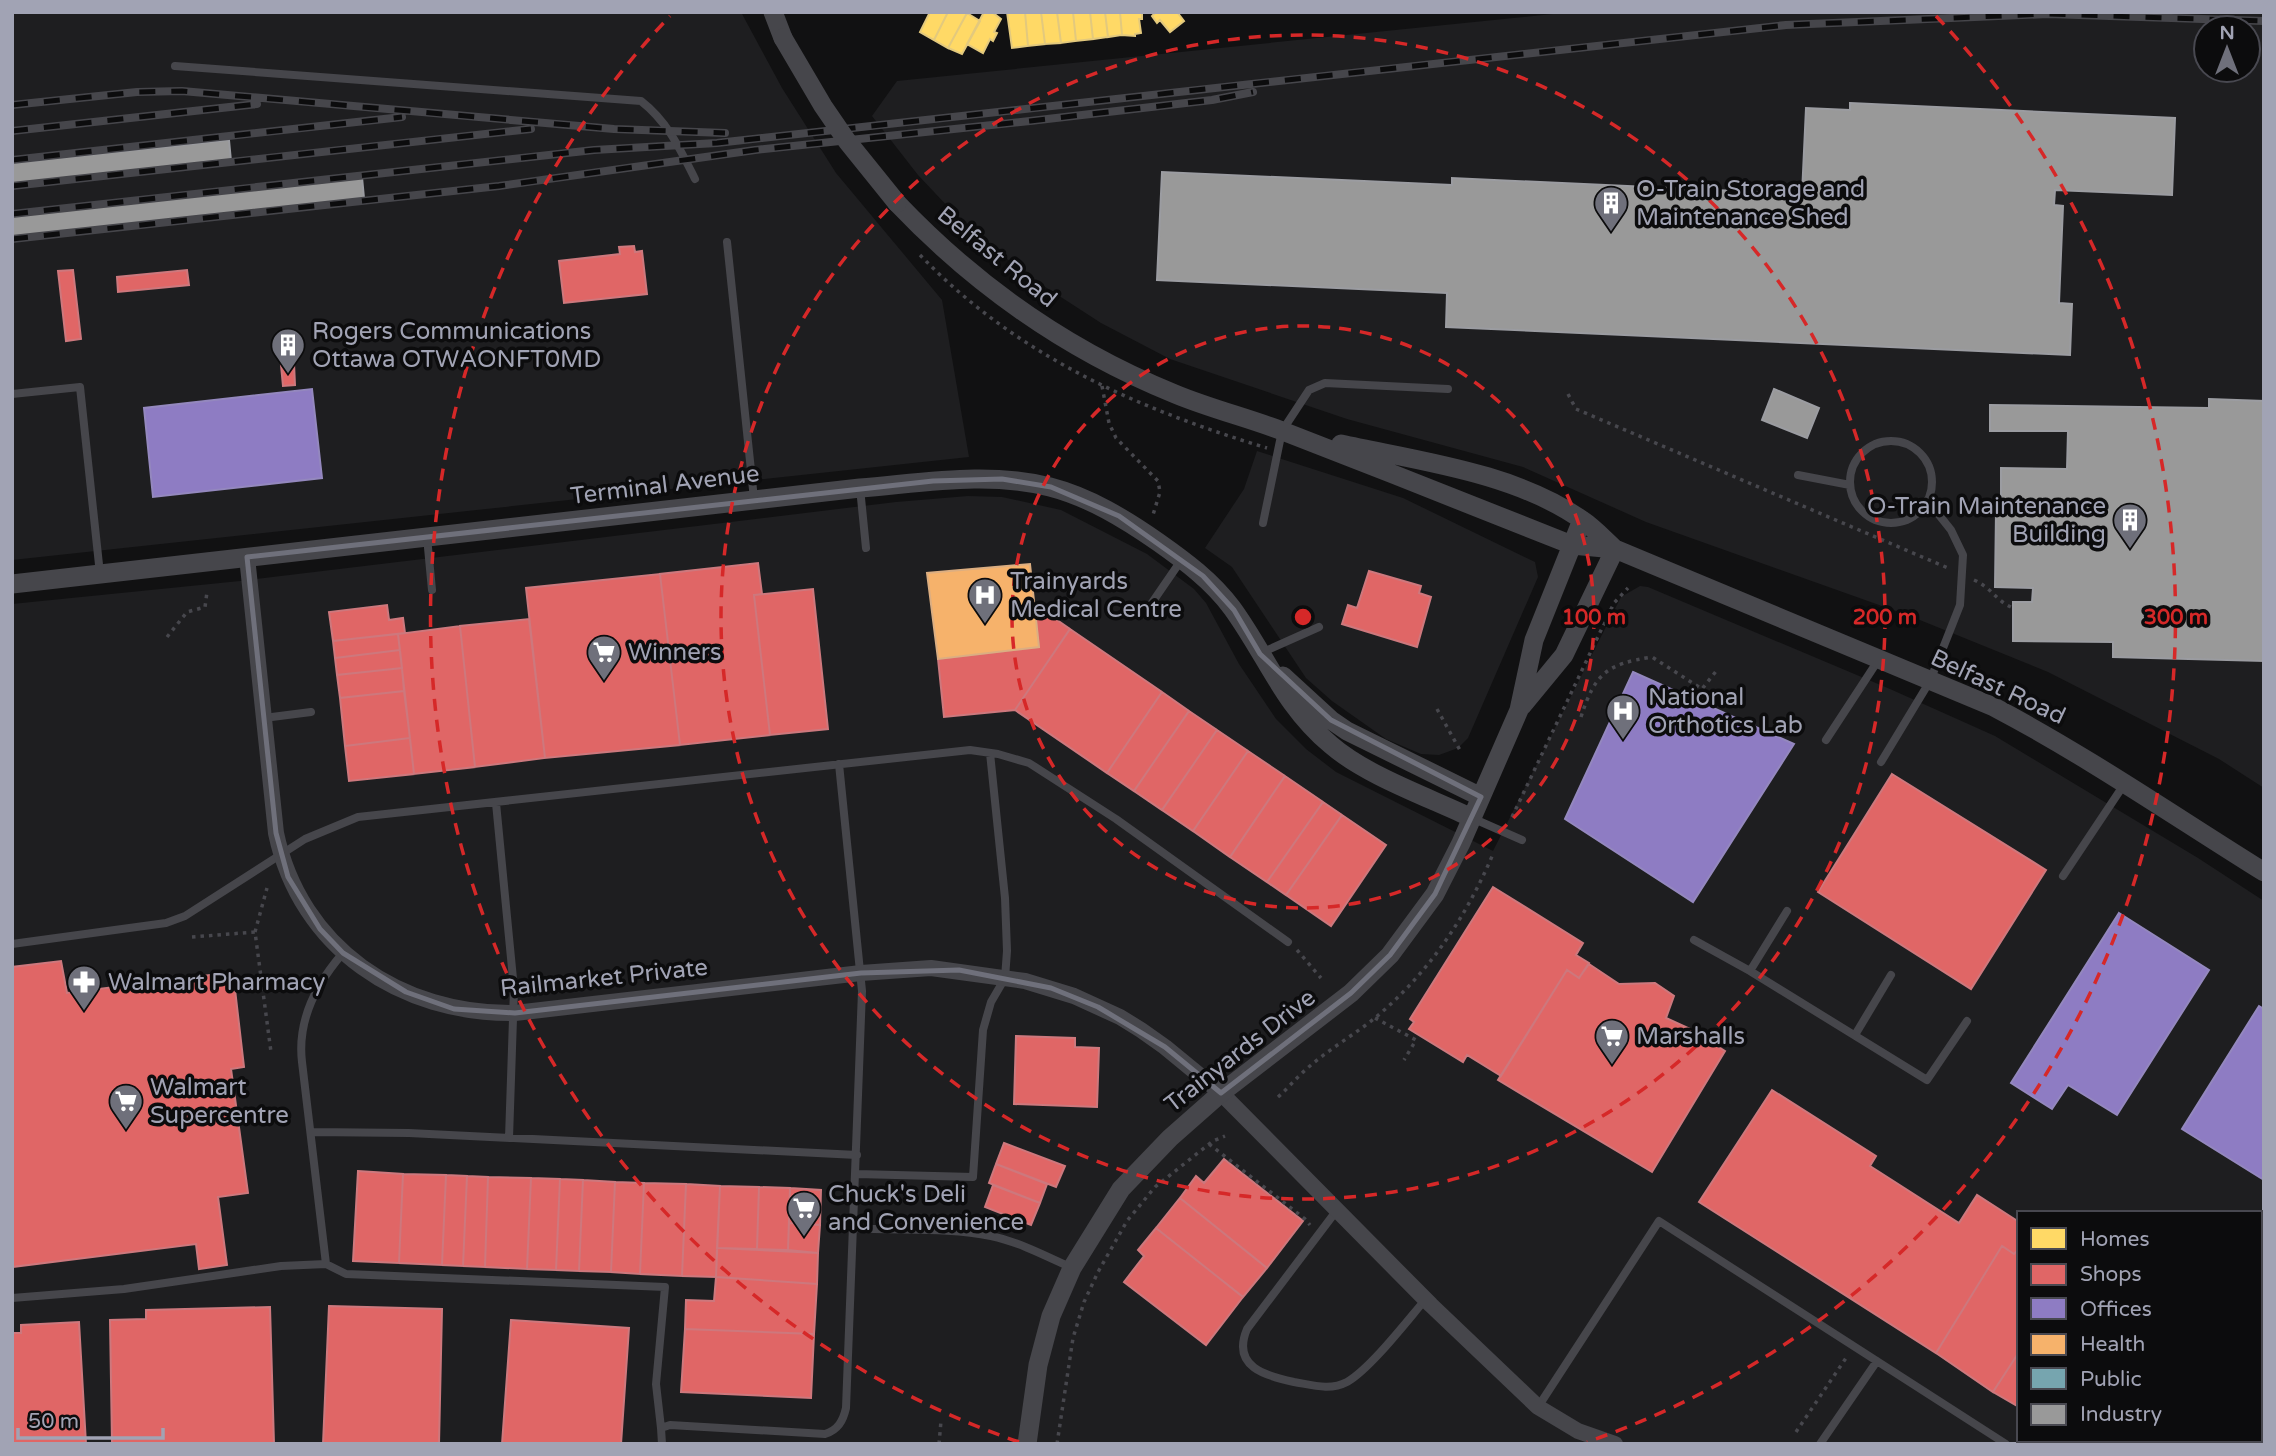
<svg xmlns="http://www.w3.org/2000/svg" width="2276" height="1456" viewBox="0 0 2276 1456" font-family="'Varela Round',sans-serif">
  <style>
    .built { fill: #1e1e20; fill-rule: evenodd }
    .homes { fill: #ffd966; stroke: #e3c97d; stroke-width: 2 }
    .shops { fill: #e06666; stroke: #cd787d; stroke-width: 2 }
    .offices { fill: #8e7cc3; stroke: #9488be; stroke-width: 2 }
    .health { fill: #f6b26b; stroke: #dcae81; stroke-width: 2 }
    .public { fill: #76a5af; stroke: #83a4b0; stroke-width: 2 }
    .industry { fill: #999; stroke: #9b9ca1; stroke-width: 2 }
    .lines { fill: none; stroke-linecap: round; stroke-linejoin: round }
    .path { stroke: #47474d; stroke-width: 3.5; stroke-dasharray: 3.5 5; stroke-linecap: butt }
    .service { stroke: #46464b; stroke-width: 8 }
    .minor { stroke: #46464b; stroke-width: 16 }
    .tertiary { stroke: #46464b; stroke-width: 19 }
    .rail-casing { stroke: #46464b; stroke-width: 8 }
    .rail { stroke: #0c0c0d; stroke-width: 5; stroke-dasharray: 16; stroke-linecap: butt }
    .tertiary-bridge { stroke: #46464b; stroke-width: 19 }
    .marked { fill: none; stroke: #6f707b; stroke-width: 5; stroke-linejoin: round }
    .ring { fill: none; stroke: #d62828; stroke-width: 3.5; stroke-dasharray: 12 9 }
    .labels { text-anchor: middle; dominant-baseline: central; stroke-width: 7; stroke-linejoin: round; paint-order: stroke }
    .poi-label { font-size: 24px; fill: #a1a3b4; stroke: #0c0c0d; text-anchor: start }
    .street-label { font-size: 24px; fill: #a1a3b4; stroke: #0c0c0d }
    .centre { fill: #d62828; stroke: #0c0c0d; stroke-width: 3.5 }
    .ring-label { font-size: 21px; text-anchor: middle; font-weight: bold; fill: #d62828; stroke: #0c0c0d; stroke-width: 7; stroke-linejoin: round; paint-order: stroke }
  </style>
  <rect width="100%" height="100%" fill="#111112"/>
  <path class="built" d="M12,12H741L782,88L836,173L942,300L969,457L12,560Z
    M1572,12H2264V788L2219,759L2048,672L1910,616L1646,522L1523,467L1347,419L1170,359L1101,323L1030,277L968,228L918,175L872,116L897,81ZM2206,28H2248V70H2206Z
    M1257,451L1403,498L1535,562L1538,577L1468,738L1458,748L1439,755L1421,754L1386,739L1332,701L1306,678L1232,567L1205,548L1244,489Z
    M968,496L1002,497L1061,510L1147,554L1194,589L1206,603L1239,664L1276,719L1306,749L1336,772L1493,851L1621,597L1640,586L1648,587L1890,689L1995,736L2198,858L2264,901V1444H12V604L240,581L896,502ZM2019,1213H2260V1440H2019Z"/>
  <path class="homes" d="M930,12H948L934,40L920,32Z
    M948,12L967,13L948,48L934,40Z
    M984,12H992L1001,19L994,32L997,33L993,41L990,39L983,53L967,44Z
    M1007,12H1025L1028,46L1012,48Z
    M1025,12H1041L1045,44L1028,46Z
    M1041,12H1057L1061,43L1045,44Z
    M1057,12H1073L1076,41L1061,43Z
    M1073,12H1090L1093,39L1076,41Z
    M1090,12H1105L1108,37L1093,39Z
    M1105,12H1120L1122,35L1108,37Z
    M1120,12H1142V19H1139L1141,33L1135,34V36L1122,35Z
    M1153,12H1177L1184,21L1170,32L1160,20L1157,23L1152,16L1154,14Z
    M967,13L980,21L962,54L948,48Z"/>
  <path class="shops" d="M634,246L635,252L642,251L647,294L564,303L559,261L620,254L619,247Z
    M73,270L81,339L66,341L58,271Z
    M187,270L189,285L118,292L117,277Z
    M294,363L295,385L283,386L281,365Z
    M758,563L762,594L754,595L770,735L680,745L660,574Z
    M1369,571L1421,586L1419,593L1431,597L1417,647L1342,624L1348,605L1357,608Z
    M660,574L680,745L545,758L526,588Z
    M813,589L828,729L770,735L754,595Z
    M1034,604L1070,629L1015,710L944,717L938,659L1039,647Z
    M387,605L389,620L403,618L405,633L333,641L329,612Z
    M529,619L545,758L475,767L460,626Z
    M460,626L475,767L414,774L398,634Z
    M1070,629L1162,692L1107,773L1015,710Z
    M398,634L400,650L335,658L333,641Z
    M400,650L402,668L337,675L335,658Z
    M402,668L404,691L340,698L337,675Z
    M404,691L410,738L345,746L340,698Z
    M1162,692L1189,711L1134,791L1107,773Z
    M1189,711L1217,730L1162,810L1134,791Z
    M1217,730L1248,751L1193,831L1162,810Z
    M410,738L414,774L349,781L345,746Z
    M1248,751L1285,776L1230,857L1193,831Z
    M1892,774L2046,870L1971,989L1818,892Z
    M1285,776L1323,802L1267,882L1230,857Z
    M1323,802L1342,815L1286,895L1267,882Z
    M1342,815L1386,845L1331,926L1286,895Z
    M1493,887L1583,943L1576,955L1589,963L1579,978L1567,970L1501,1076L1467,1055L1463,1062L1409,1029L1414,1022L1410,1019Z
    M61,961L67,993L233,972L244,1067L231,1069L248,1193L218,1197L227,1265L199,1269L196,1244L12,1267V967Z
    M1589,964L1619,984L1655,983L1674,996L1666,1018L1690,1029L1725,1051L1652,1172L1498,1080L1567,970L1579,978Z
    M1016,1036L1075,1038V1047L1099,1048L1097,1107L1014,1104Z
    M1772,1090L1876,1156L1870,1166L1959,1223L1977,1195L2019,1222V1249L2014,1254L2002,1246L1936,1353L1699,1202Z
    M1004,1143L1065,1166L1056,1187L996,1164Z
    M1224,1159L1303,1221L1267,1268L1180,1198L1196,1176L1204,1183Z
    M996,1164L1047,1184L1040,1203L989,1183Z
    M358,1171L403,1174L399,1263L353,1261Z
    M403,1174L446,1175L442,1265L399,1263Z
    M446,1175L467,1176L463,1266L442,1265Z
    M467,1176L488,1177L485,1267L463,1266Z
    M488,1177L531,1178L527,1269L485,1267Z
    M531,1178L560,1179L556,1270L527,1269Z
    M560,1179L583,1180L579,1271L556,1270Z
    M583,1180L615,1182L611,1272L579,1271Z
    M615,1182L644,1183L640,1274L611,1272Z
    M644,1183L686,1184L682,1276L640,1274Z
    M686,1184L720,1186L716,1277L682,1276Z
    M993,1185L1040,1203L1031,1225L985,1207Z
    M720,1186L759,1187L757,1249L717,1248Z
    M759,1187L790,1188L788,1250L757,1249Z
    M790,1188L821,1190L820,1225L789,1223Z
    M1180,1198L1267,1268L1243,1297L1156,1228Z
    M789,1223L820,1225L818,1253L788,1250Z
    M1156,1228L1243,1297L1206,1345L1124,1282L1144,1256L1138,1250Z
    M2002,1246L2014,1254L2019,1249V1352L1993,1392L1936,1353Z
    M717,1248L818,1253L817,1284L716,1277Z
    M716,1277L817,1284L814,1334L685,1329L686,1300L714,1301Z
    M329,1306L442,1309L439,1444H323Z
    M270,1307L274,1444L112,1443L110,1320L146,1319V1310Z
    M511,1320L629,1328L621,1444H502Z
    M79,1322L86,1444H12V1333H21V1325Z
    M685,1329L814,1334L811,1398L681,1392Z
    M2019,1352V1407L1993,1392Z"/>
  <path class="offices" d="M312,389L322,478L153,497L144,408Z
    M1633,672L1794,744L1693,902L1565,819Z
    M2119,913L2209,970L2117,1115L2068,1085L2052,1109L2011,1083Z
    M2259,1006L2264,1009V1180L2182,1129Z"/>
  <path class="health" d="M1030,564L1039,647L938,659L927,573Z"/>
  <path class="public" d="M2260,1359L2264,1361V1444H2166L2160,1440H2260Z"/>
  <path class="industry" d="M1850,103L2175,118L2172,195L2055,190L2054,205L2063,206L2059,303L2072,304L2070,355L1446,327L1447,293L1157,280L1162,172L1452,185V178L1802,194L1806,108L1850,110Z
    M229,140L231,161L12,186V163Z
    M362,177L364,198L12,238V216Z
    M1774,389L1819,408L1807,438L1762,420Z
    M2209,399L2264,401V661L2113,657V642L2013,641V602H2032L2033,588L1995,587L1996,512H2010V503H2001V468L2067,469L2068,431H1990V405L2209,408Z"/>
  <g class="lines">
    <path class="path" d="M920,255C1016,355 1135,408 1267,448
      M1102,386L1109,423L1116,438L1158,481L1160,492L1152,518
      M1568,394L1576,409L1948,568
      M1974,580C1992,588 1996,601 2013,608
      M167,637L187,612L205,607L207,592
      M1437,709L1461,752
      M1581,717C1595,673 1607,664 1652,657L1702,689L1717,670
      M1512,817L1614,603L1628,588
      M255,932L267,888
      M192,937L255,932L271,1052
      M1297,950L1321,978
      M1375,1018L1416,1040L1404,1060
      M1278,1097C1285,1091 1291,1084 1297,1078C1322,1052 1356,1035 1382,1012C1432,968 1467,915 1493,854
      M1209,1144L1305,1219L1310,1225
      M1796,1432L1846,1358
      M939,1444L941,1421
      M1057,1444L1073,1338L1084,1302L1098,1272L1127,1221L1155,1187L1213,1141L1225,1136"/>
    <path class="service" d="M175,66L641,101C668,122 680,149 695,179
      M727,242L754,499
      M12,394L80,387L100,574
      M1850 482a41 41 0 1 1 82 0a41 41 0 1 1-82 0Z
      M1798,475L1850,485
      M860,488L866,548
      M1263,523L1282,431L1309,390L1325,383L1448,389
      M427,537L432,590
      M1147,610L1182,559
      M1261,653L1319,627
      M264,718L311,712
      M1826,740L1879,659
      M1881,762L1930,681L1960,605L1963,555L1951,530L1927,500
      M496,803L514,989L509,1138
      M1472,818L1522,840
      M2063,876L2125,783
      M1787,911L1750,971L1927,1080L1967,1021
      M1694,940L1750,971
      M12,944L166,923L185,916L305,839L358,817L970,750L998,754L1029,763L1116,819L1288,942
      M1855,1035L1891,975
      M311,1132L409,1133L857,1155
      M857,1174L973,1177L983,1030L991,1002L1005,978L1007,951L1005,898L990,753
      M1337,1210L1247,1329C1231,1367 1266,1376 1294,1382C1312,1385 1330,1391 1347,1382C1370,1369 1407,1321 1425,1300
      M854,1228C899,1231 947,1227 991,1236C1019,1242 1046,1256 1072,1268
      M326,1264L302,1062C297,1020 316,984 343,953
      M12,1298L124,1289L281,1266L326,1264L346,1274L665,1287L656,1384L661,1428
      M1538,1407L1659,1221L2006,1444
      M662,1444L661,1428L670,1425L825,1434C838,1430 843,1421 846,1408L862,991L839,764
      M1820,1444L1877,1361"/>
    <path class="minor" d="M247,557L276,833C300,948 401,1015 515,1013L861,973L931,968L1025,981L1074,996L1120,1017L1141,1030L1165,1047L1221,1093L1431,1305L1538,1407L1578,1431L1615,1444
      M2103,1440L2108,1444
      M2059,1444L2062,1440"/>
    <path class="tertiary" d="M773,12L783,38
      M897,203C976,286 1069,351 1175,394C1211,409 1249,418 1285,432C1381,469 1476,507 1572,545L1615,549L1994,707C2087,756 2174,816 2264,872
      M1341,444C1419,461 1516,473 1582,520C1594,528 1604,539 1615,549
      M12,584L860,488C923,483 988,471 1050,487C1089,497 1125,519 1158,542C1185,561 1212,581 1232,608C1267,656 1283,705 1331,745C1367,776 1428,797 1472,818
      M1283,676L1331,720L1347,731L1481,797
      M1522,706L1564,655L1615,549
      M1027,1444L1038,1365L1051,1316L1072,1268L1121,1189L1170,1138L1221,1093L1351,993L1390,955L1435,894L1461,843L1519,710L1534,640L1582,520"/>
    <g class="rail-casing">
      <path id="rail" d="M12,105L137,92L182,91L614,129L725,133
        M12,131L257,104
        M12,160L402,117
        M12,186L531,129
        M12,214L594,150L717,143L1786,25L2048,14L2264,21
        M12,239L499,186L755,150L1030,121L1212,100L1253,92"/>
    </g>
    <use href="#rail" class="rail"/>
    <path class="tertiary-bridge" d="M783,38L823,106L847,141L897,203"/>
  </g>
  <path class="marked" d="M1002,479L1051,487L1119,516L1203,576L1234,610L1260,654L1331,720L1481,797L1435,894L1390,955L1351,993L1221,1093L1165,1047L1098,1007L1051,988L959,970L861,973L515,1013L454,1009L406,992L343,953L320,929L288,877L276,833L247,557L933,481Z"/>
  <g class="ring">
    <circle cx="1303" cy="617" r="291"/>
    <circle cx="1303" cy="617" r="582"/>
    <path d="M1019 1442A873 873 0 0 1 670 16M1936 16A873 873 0 0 1 1587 1442"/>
  </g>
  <defs>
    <g id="building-pin" transform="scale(1.75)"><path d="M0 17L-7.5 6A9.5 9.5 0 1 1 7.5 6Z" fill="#6f707b" stroke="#0c0c0d"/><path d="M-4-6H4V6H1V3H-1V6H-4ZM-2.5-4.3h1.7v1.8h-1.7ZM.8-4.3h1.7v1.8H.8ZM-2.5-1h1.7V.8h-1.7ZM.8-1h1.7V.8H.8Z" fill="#fff"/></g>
    <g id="hospital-pin" transform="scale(1.75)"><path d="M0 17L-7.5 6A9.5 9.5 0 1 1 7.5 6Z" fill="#6f707b" stroke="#0c0c0d"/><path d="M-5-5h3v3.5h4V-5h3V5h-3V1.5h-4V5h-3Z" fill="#fff"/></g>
    <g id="supermarket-pin" transform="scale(1.75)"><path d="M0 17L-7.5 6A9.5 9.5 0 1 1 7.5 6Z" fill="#6f707b" stroke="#0c0c0d"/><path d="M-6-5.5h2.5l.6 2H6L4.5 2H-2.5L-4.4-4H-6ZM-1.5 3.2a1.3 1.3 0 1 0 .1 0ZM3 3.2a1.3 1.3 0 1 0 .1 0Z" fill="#fff"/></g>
    <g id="pharmacy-pin" transform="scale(1.75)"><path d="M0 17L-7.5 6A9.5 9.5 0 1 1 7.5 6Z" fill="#6f707b" stroke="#0c0c0d"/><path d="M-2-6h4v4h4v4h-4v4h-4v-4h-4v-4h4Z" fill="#fff"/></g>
  </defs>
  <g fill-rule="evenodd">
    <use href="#building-pin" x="1611" y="203"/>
    <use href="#building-pin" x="288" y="345"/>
    <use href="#building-pin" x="2130" y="520"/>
    <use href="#hospital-pin" x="985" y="595"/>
    <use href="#supermarket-pin" x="604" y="652"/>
    <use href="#hospital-pin" x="1623" y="711"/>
    <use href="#pharmacy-pin" x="84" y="982"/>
    <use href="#supermarket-pin" x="1612" y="1036"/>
    <use href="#supermarket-pin" x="126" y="1101"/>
    <use href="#supermarket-pin" x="804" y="1208"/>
  </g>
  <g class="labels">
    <g class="poi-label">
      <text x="1636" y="189">O-Train Storage and<tspan x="1636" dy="28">Maintenance Shed</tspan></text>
      <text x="312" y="331">Rogers Communications<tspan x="312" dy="28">Ottawa OTWAONFT0MD</tspan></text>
      <text x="2106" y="506" text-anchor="end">O-Train Maintenance<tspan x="2106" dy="28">Building</tspan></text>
      <text x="1010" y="581">Trainyards<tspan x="1010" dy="28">Medical Centre</tspan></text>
      <text x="628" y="652">Winners</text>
      <text x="1648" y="697">National<tspan x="1648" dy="28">Orthotics Lab</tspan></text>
      <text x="108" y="982">Walmart Pharmacy</text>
      <text x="1636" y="1036">Marshalls</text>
      <text x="150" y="1087">Walmart<tspan x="150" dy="28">Supercentre</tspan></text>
      <text x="828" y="1194">Chuck's Deli<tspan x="828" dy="28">and Convenience</tspan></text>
    </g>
    <g class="street-label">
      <text transform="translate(997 257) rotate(39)">Belfast Road</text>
      <text transform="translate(665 485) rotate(-7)">Terminal Avenue</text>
      <text transform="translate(1998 687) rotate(25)">Belfast Road</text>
      <text transform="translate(604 978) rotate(-6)">Railmarket Private</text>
      <text transform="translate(1240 1051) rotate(-38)">Trainyards Drive</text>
    </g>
  </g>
  <circle cx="1303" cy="617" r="10" class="centre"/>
  <g class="ring-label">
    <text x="1594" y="624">100 m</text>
    <text x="1885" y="624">200 m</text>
    <text x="2176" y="624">300 m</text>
  </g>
  <rect width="2276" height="1456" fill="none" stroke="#a1a3b4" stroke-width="28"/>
  <rect x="2017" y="1211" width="245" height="231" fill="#0c0c0d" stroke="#484850" stroke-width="2"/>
  <rect x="2031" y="1228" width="35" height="21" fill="#ffd966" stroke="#484850" stroke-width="2"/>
  <text x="2080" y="1246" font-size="21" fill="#a1a3b4">Homes</text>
  <rect x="2031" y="1264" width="35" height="21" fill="#e06666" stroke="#484850" stroke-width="2"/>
  <text x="2080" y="1281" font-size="21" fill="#a1a3b4">Shops</text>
  <rect x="2031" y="1298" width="35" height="21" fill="#8e7cc3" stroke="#484850" stroke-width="2"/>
  <text x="2080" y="1316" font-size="21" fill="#a1a3b4">Offices</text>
  <rect x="2031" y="1334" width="35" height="21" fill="#f6b26b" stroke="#484850" stroke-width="2"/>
  <text x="2080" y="1351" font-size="21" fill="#a1a3b4">Health</text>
  <rect x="2031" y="1368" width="35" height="21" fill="#76a5af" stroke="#484850" stroke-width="2"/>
  <text x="2080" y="1386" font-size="21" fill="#a1a3b4">Public</text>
  <rect x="2031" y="1404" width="35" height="21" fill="#999999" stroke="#484850" stroke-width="2"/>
  <text x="2080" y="1421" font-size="21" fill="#a1a3b4">Industry</text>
  <g transform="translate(2227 49)"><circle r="33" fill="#0c0c0d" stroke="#484850" stroke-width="2"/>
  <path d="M0-5L12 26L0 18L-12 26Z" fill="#6f707b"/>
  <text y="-10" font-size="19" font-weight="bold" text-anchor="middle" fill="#a1a3b4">N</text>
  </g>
  <path d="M18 1428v10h145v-10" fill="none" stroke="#a1a3b4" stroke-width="3.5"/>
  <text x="28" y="1428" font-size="21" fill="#a1a3b4" stroke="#0c0c0d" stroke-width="5" paint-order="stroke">50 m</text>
</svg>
